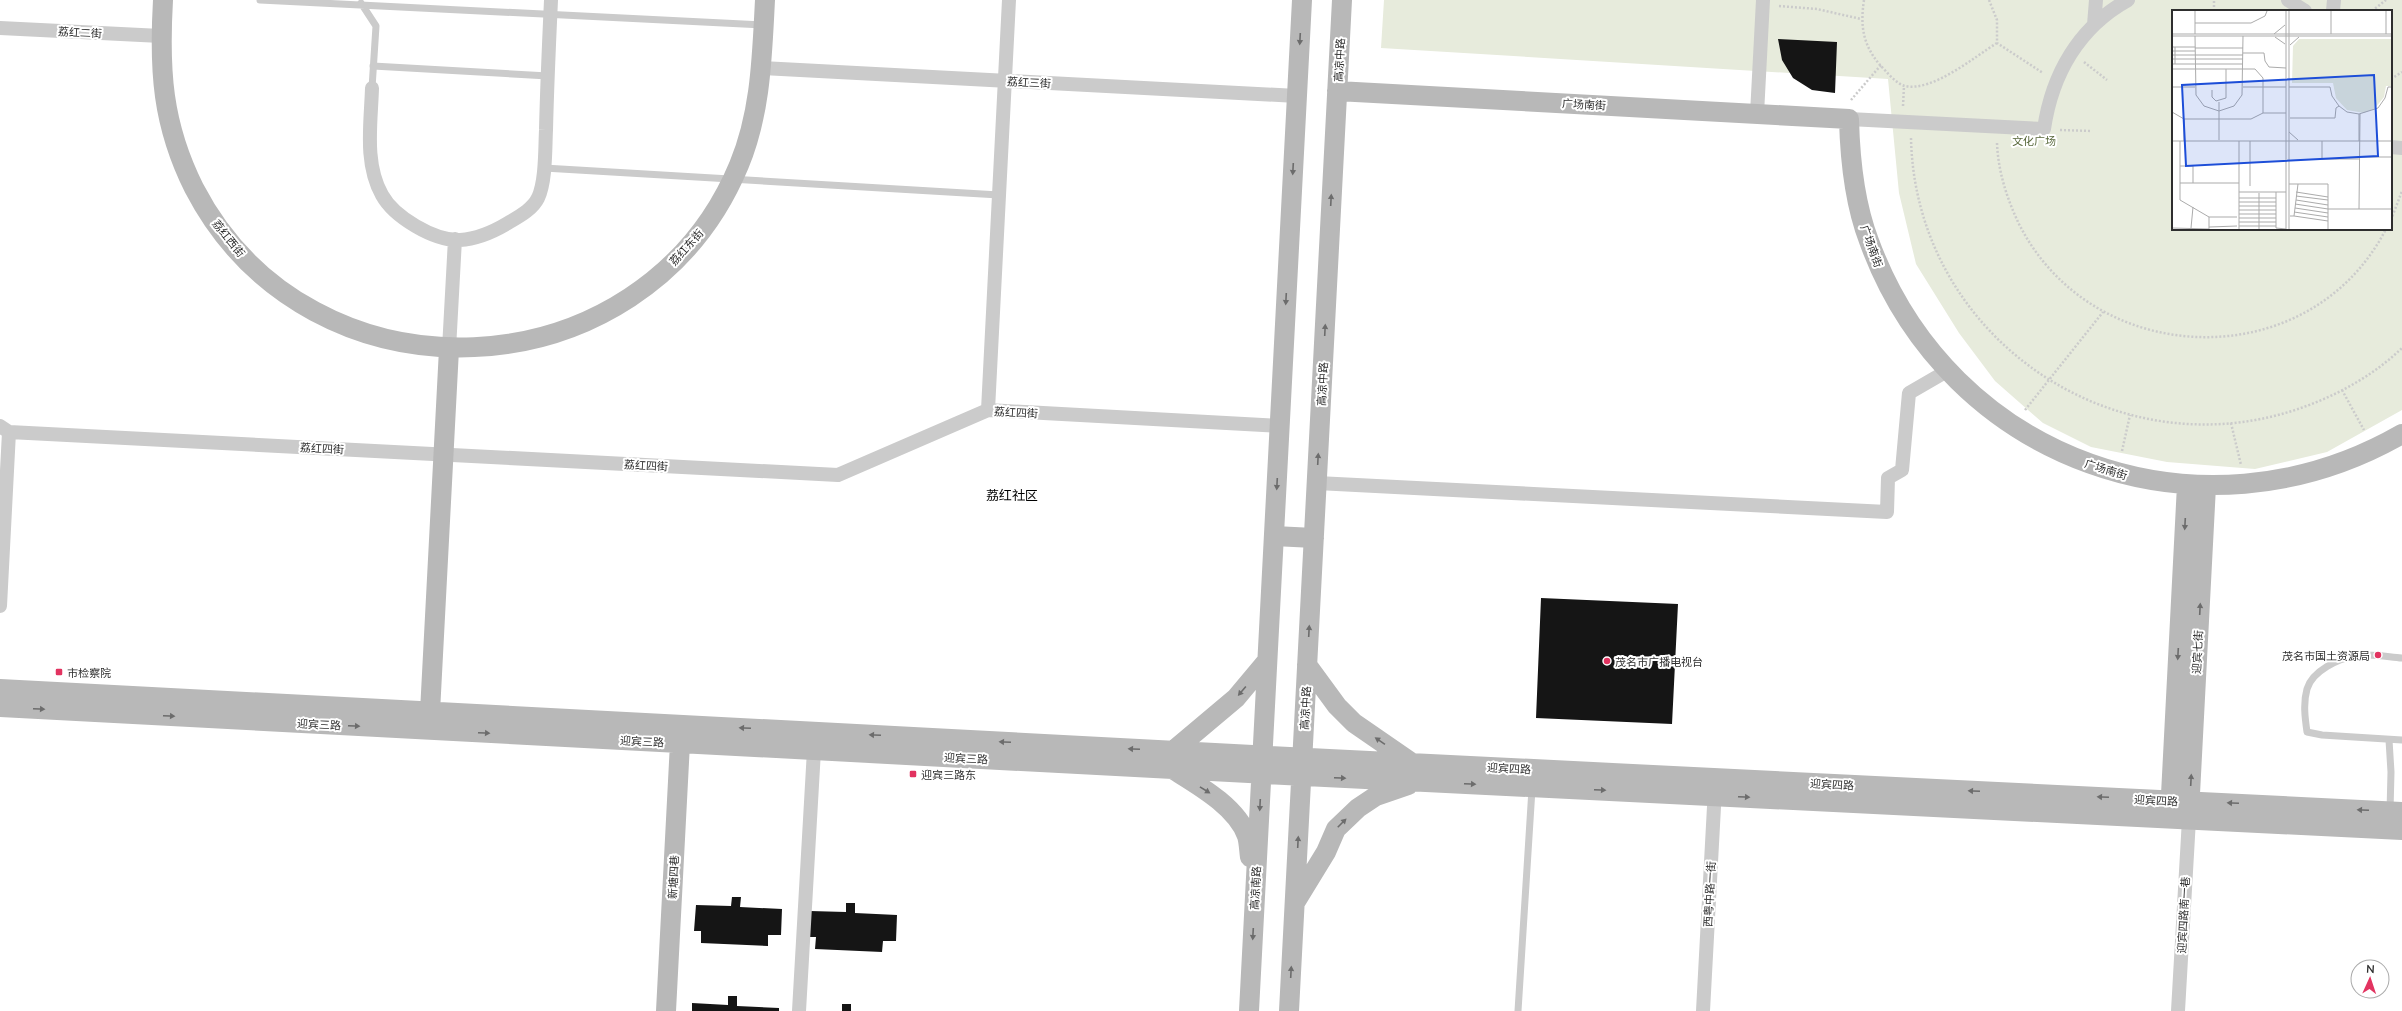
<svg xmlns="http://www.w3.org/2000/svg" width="2402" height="1011" viewBox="0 0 2402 1011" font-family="Lato,'Noto Sans SC',sans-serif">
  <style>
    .green { fill: #e7ebdc; fill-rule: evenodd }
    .building { fill: #151515 }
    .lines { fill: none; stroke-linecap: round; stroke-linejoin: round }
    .path { stroke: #cbcbcb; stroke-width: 2.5; stroke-dasharray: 2 2; stroke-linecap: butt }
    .lane { stroke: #cbcbcb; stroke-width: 7 }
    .street { stroke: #cbcbcb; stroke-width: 14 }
    .secondary { stroke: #b8b8b8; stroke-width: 20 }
    .oneway { fill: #6c6c6c }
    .poi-dot { fill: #e23360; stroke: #fff; stroke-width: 1.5 }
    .labels { text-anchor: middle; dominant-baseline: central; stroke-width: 4; stroke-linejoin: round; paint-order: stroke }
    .street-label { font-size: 11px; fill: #2e2e2e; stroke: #fff }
    .park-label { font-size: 11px; fill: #59693c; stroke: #fff }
    .poi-label { font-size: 11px; fill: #2e2e2e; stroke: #fff; text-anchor: start }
    .quarter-label { font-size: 13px; fill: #000; stroke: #fff }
    .inset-road { fill: none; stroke: #ababab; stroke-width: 1 }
    .view { fill: #1d4ed8; fill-opacity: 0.15; stroke: #1d4ed8; stroke-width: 2 }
    .inset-edge { fill: none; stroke: #2e2e2e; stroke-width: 2 }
  </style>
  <rect width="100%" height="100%" fill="#fff"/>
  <path class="green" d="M1384,0H2402V410L2327,452L2255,469L2167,462L2091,447L2043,423L1995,381L1959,333L1916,264L1899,193L1888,79L1381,48ZM2173,11H2391V229H2173Z"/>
  <path class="building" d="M1778,39L1837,42L1835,93L1812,90L1793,78L1782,60Z
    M1541,598L1678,604L1672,724L1536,718Z
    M732,897H741L740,907L782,909L781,935H768V946L701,943V931H694L696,905L731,906Z
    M846,903H855V913L897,915L896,941H883L882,952L815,949L816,937H809L810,911L846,912Z
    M728,996H737V1006L779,1008V1011H692V1003L728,1005Z
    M842,1004H851V1011H842Z"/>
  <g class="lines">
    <path class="path" d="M1864,0C1860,26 1863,45 1880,65C1886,71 1896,84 1905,86C1933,92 1974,57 1997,43
      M1989,0L1997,20V43L2043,73
      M1779,6L1817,9L1861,19
      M2214,11V0
      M2372,11L2386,0
      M2084,62L2107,80
      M2391,79L2402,72
      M1851,100L1881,65
      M1903,106L1904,86
      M2060,130L2092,131
      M1911,138C1915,335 2112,472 2298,409C2336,396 2373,376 2402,348
      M1997,143C1998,171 2007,199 2019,224C2093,371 2310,377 2386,229
      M2391,220L2402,191
      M2342,390L2364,430
      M2025,410L2103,312
      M2231,423L2241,465
      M2122,451L2130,415"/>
    <path class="lane" d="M260,0L763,25
      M361,3L376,26L372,88
      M373,66L548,76
      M544,168L999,195
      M2402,658C2388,657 2370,653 2356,656C2339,658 2312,671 2307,689C2303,703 2305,718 2307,732L2322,735L2402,740
      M2389,740L2391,772L2390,811
      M1518,1011L1532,789"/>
    <path class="street" d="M2288,0L2305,11
      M2333,11L2334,0
      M2094,25L2096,0
      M0,28L161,36
      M761,68L1297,96
      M372,88C371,123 364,163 382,195C394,217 434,241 460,240C478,239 493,232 508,223C518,217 532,210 538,198C546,181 545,149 546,130C547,86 549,43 551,0
      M1757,114L1763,0
      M1849,119L2044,129C2052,74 2079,27 2128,0
      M2391,147L2402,148
      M449,349L455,239
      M988,410L1009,0
      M0,426L9,432L838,475L988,410L1280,426
      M1317,483L1887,512L1888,478L1902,470L1909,393L1947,371
      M0,606L9,432
      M799,1011L814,750
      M1703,1011L1715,788
      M2178,1011L2189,819"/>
    <path class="secondary" d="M163,0C159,70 162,124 194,188C310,412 643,396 739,165C761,112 762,56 765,0
      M1337,91L1849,119C1850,160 1854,202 1869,241C1949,461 2200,550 2402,434
      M1274,536L1314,538
      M1307,665L1337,706L1354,723L1412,763
      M0,689L1329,759L2402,812
      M0,707L1285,775L2402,830
      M430,712L449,349
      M1173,751L1236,698L1267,661
      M1174,770C1198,785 1237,807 1247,836C1249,842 1249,851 1250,857
      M2189,813L2206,486
      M2170,814L2187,485
      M1296,901L1326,852L1336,829L1358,808L1376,796L1408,785
      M666,1011L680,743
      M1249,1011L1302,0
      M1289,1011L1342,0"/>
  </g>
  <defs><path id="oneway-solid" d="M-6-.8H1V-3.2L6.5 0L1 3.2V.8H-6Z"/></defs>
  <g class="oneway">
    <use href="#oneway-solid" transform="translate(1300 39) rotate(93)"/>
    <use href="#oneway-solid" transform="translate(1293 169) rotate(93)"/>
    <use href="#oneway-solid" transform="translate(1331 200) rotate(-87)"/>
    <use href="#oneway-solid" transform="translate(1286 299) rotate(93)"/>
    <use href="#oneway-solid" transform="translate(1325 330) rotate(-87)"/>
    <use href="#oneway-solid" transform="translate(1318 459) rotate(-87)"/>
    <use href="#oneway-solid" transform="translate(1277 484) rotate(93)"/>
    <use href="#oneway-solid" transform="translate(2185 524) rotate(93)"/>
    <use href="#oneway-solid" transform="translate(2200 609) rotate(-87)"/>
    <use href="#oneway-solid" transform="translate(1309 631) rotate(-87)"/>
    <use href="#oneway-solid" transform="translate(2178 654) rotate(93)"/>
    <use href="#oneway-solid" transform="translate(1242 691) rotate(130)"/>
    <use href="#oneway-solid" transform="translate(39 709) rotate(3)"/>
    <use href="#oneway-solid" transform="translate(169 716) rotate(3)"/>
    <use href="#oneway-solid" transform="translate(354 726) rotate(3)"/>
    <use href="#oneway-solid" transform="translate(745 728) rotate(-177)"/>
    <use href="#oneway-solid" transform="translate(484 733) rotate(3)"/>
    <use href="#oneway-solid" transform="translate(875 735) rotate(-177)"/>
    <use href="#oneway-solid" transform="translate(1380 741) rotate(-146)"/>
    <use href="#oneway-solid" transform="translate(1005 742) rotate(-177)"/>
    <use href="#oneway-solid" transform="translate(1134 749) rotate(-177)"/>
    <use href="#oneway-solid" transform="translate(1340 778) rotate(3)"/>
    <use href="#oneway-solid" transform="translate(2191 780) rotate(-87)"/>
    <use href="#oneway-solid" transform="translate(1470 784) rotate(3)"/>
    <use href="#oneway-solid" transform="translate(1205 790) rotate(32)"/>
    <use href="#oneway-solid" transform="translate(1600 790) rotate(3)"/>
    <use href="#oneway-solid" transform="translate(1974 791) rotate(-177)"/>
    <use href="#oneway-solid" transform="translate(1744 797) rotate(3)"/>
    <use href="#oneway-solid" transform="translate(2103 797) rotate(-177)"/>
    <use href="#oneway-solid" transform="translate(2233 803) rotate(-177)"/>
    <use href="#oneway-solid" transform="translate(1260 805) rotate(93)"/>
    <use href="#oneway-solid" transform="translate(2363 810) rotate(-177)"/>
    <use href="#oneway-solid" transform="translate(1342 823) rotate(-45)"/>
    <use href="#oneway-solid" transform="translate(1298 842) rotate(-87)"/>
    <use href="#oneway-solid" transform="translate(1253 934) rotate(93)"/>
    <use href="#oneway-solid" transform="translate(1291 972) rotate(-87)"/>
  </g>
  <g class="poi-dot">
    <circle cx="2378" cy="655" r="4"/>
    <circle cx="1607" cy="661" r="4"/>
    <rect x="55" y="668" width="8" height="8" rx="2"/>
    <rect x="909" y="770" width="8" height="8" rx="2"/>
  </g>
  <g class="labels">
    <g class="street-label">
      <text transform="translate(80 32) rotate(3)">荔红二街</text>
      <text transform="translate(1339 60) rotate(-87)">高凉中路</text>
      <text transform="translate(1029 82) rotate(3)">荔红三街</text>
      <text transform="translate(1584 104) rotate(3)">广场南街</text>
      <text transform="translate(229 238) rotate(51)">荔红西街</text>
      <text transform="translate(1872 246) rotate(70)">广场南街</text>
      <text transform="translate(686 247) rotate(-48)">荔红东街</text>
      <text transform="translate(1322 384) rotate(-87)">高凉中路</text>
      <text transform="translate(1016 412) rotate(3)">荔红四街</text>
      <text transform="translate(322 448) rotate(3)">荔红四街</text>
      <text transform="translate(646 465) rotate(3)">荔红四街</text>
      <text transform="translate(2106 469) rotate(17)">广场南街</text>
      <text transform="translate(2197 652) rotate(-87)">迎宾七街</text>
      <text transform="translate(1305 708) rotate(-87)">高凉中路</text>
      <text transform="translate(319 724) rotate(3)">迎宾三路</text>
      <text transform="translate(642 741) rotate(3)">迎宾三路</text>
      <text transform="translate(966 758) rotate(3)">迎宾三路</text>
      <text transform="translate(1509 768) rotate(3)">迎宾四路</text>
      <text transform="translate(1832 784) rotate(3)">迎宾四路</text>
      <text transform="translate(2156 800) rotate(3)">迎宾四路</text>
      <text transform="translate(673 877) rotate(-87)">新塘四巷</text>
      <text transform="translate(1255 888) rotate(-87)">高凉南路</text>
      <text transform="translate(1709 894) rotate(-87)">西粤中路一街</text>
      <text transform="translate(2183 915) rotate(-87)">迎宾四路南一巷</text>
    </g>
    <g class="park-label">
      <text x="2034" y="140">文化广场</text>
    </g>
    <g class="poi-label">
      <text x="2370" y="655" text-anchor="end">茂名市国土资源局</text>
      <text x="1615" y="661">茂名市广播电视台</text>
      <text x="67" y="672">市检察院</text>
      <text x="921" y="774">迎宾三路东</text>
    </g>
    <g class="quarter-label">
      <text x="1012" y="495">荔红社区</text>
    </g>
  </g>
  <g transform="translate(2172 10)">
    <rect width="220" height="220" fill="#fff"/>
    <path d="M127,29H220V76H214L212,87L203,98L192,103L175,100L164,88L161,73H120L121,36Z" fill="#e7ebdc"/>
    <path class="inset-road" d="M23,1V24M114,1V219M117,1V219M159,1V24M214,1V24M23,13H79L93,6L95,1M0,24H220M102,24L113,15M0,26H220M23,26L24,85L32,96L47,101L62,96L70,85L71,26M103,27L113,34M118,35L127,27M0,37H23M3,37V54M23,38H71M0,41H23M71,43H92L93,51L97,57L114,58M0,45H71M0,49H71M0,54H71M0,59H83L91,68V103M0,77H23M71,77H114M117,77H158L160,86L167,96L175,102L187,104L206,98L213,88L216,77H220M40,80V87L44,91L54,88V59M47,92V130M0,102L12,109H79L91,103H114M187,104V131M118,108H163L164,98L167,96M12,109V131M117,122L126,130M0,131H220M8,131V190L37,207V219M67,131V219M150,131V149H187M188,147H220M8,156H21V173M8,173H67M117,174H156V219M78,176V131M67,182H114M104,182V218L114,219M124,182L156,187M124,186L156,190M67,188H104M124,190L156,195M67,192H104M123,194L156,199M67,196H104M123,198L156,203M156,199H220M187,199L188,104M67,200H104M122,202L156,207M67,204H104M118,206H122L126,174M122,206L156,211M37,207H65M67,208H104M67,212H104M67,216H104M37,217L65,216M0,218L37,219M19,218L21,197M87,219V183"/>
    <path class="view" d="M202,65L206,146L14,156L10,75Z"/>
    <rect width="220" height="220" class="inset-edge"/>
  </g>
  <g transform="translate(2370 979) rotate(3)"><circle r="19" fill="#ffffff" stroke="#ababab"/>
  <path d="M0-3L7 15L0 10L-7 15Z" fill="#e23360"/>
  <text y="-6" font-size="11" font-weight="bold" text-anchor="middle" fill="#2e2e2e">N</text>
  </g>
</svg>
